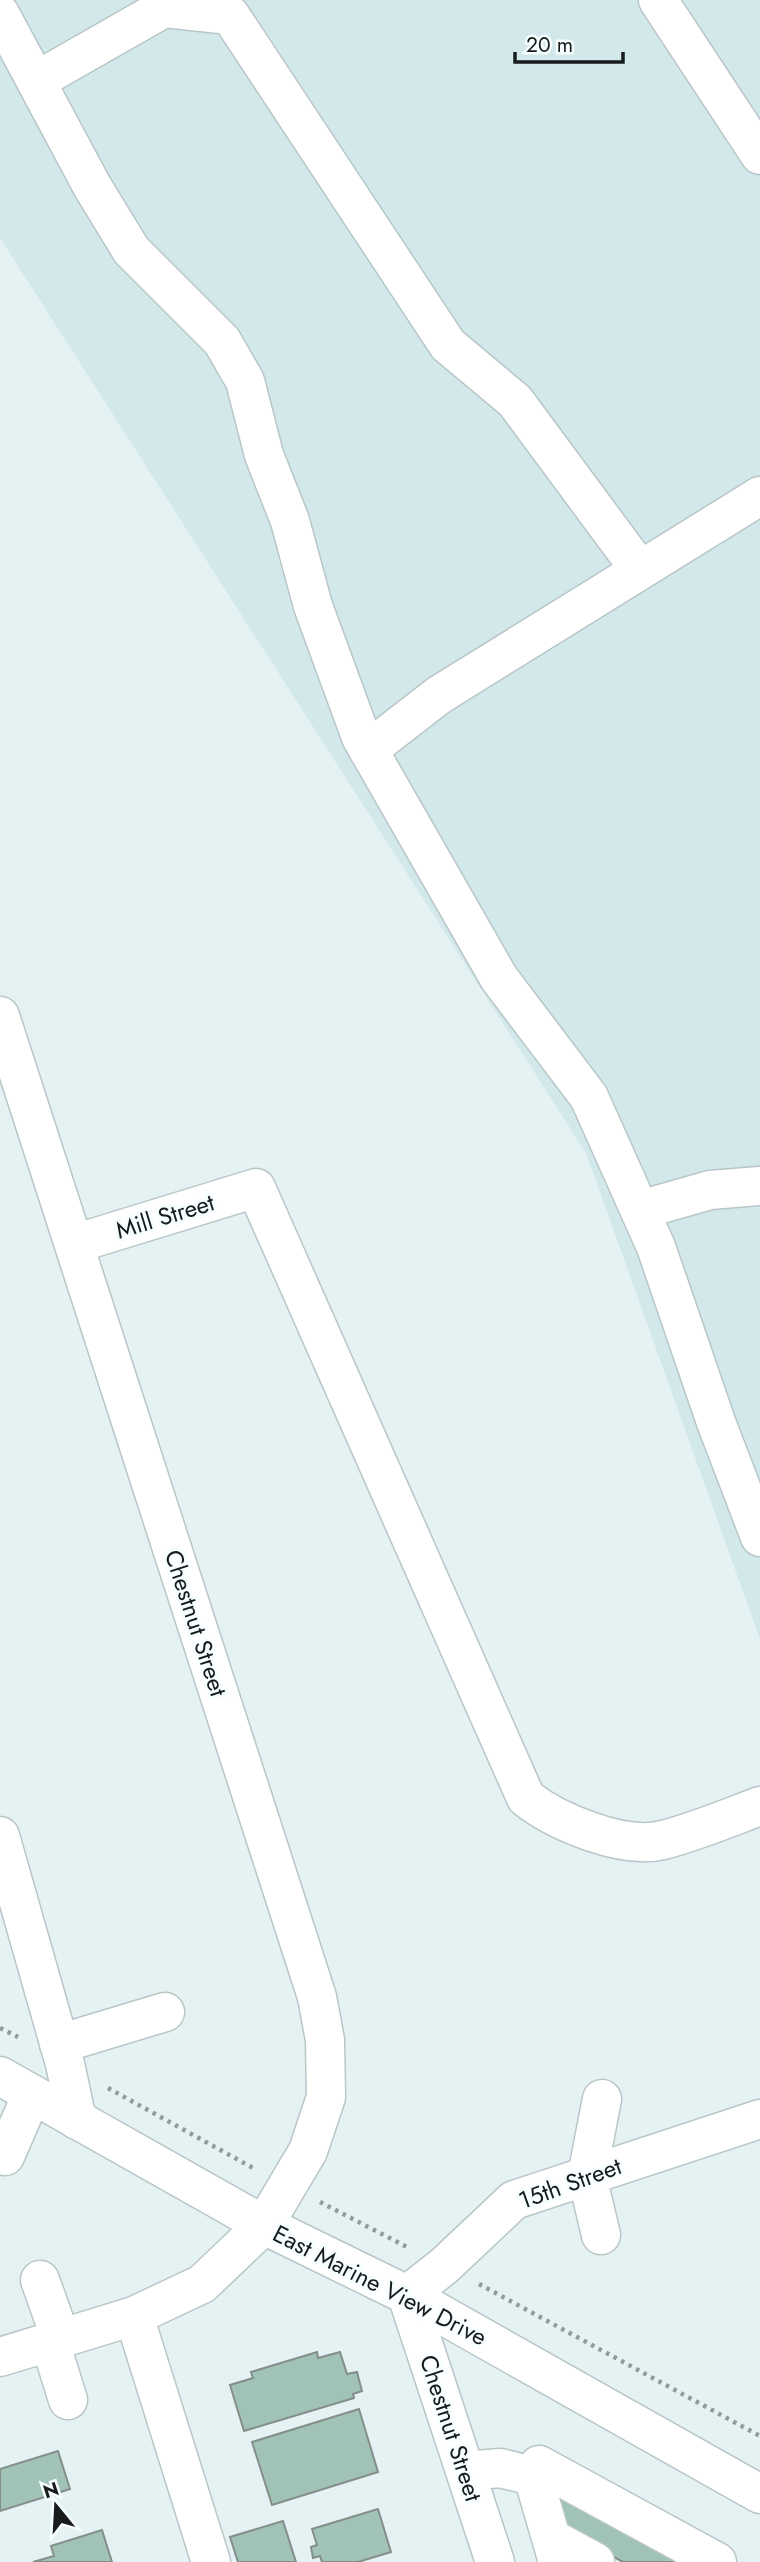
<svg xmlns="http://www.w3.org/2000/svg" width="760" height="2562" viewBox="0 0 760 2562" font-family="Jost,sans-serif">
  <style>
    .built { fill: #d2e8eb }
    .building { fill: #a1c3b7; stroke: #848e8a; stroke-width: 2 }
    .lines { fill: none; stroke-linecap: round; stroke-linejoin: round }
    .minor-casing { stroke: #b9c6c7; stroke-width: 41 }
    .major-casing { stroke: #b9c6c7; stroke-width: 41 }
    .path { stroke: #929b9c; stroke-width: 4.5; stroke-dasharray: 3.5 5; stroke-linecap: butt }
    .minor { stroke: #fff; stroke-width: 38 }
    .major { stroke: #fff; stroke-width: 38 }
    .labels { text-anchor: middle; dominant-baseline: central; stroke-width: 6; stroke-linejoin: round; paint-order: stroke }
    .street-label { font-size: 24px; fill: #171b1c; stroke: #f6feff }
  </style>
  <rect width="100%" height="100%" fill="#e5f2f3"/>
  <path class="built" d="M0,0H760V1639L586,1153L0,238Z"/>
  <path class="building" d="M317,2352L318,2358L340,2352L347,2374L357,2372L362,2391L353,2394L354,2398L244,2431L230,2385L253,2378L251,2372Z
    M359,2409L378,2472L272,2505L252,2442Z
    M58,2451L70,2489L0,2511V2469Z
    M546,2481L694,2562H623L560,2528Z
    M378,2509L391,2552L358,2562H322L320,2556L313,2558L311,2547L317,2545L312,2529Z
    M283,2521L296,2562H238L230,2537Z
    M102,2530L112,2562H33L54,2556L51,2546Z"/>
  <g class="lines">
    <g class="minor-casing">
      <path id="minor" d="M658,0L760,155
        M0,14L92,186L131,250L222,341L245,381L264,455L290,521L313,606L361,737L499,978L589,1097L656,1247L716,1422L760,1537
        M36,81L164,8L230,15L448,345L515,401L640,570
        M368,750L439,695L760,496
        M0,1016L317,1997L325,2040L326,2097L308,2151L264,2225L202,2284L134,2316L0,2357
        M640,1210L710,1190L760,1186
        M74,1244L256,1188L526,1798C557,1822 623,1850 663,1840C695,1832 728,1818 760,1806
        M0,1836L65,2064L77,2120
        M59,2044L165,2012
        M5,2156L32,2094
        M601,2235L587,2176L602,2099
        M40,2280L61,2339
        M134,2316L211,2562
        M50,2342L68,2400
        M465,2471L500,2468L533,2476L558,2562
        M533,2476L539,2465L717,2562
        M551,2538L595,2562
        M495,2562L407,2295L444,2266L514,2200L760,2119"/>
    </g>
    <g class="major-casing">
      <path id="major" d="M0,2076L264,2225L407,2295L760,2494"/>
    </g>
    <path class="path" d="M0,2028L18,2037
      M108,2088L253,2168
      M320,2202L409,2248
      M479,2284L760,2436"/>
    <use href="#minor" class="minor"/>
    <use href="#major" class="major"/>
  </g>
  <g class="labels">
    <g class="street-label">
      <text transform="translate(165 1216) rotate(-17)">Mill Street</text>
      <text transform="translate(196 1623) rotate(72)">Chestnut Street</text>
      <text transform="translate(570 2183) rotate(-20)">15th Street</text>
      <text transform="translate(380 2285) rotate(27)">East Marine View Drive</text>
      <text transform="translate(451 2428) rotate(72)">Chestnut Street</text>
    </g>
  </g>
  <g transform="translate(56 2506) rotate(342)" stroke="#f6feff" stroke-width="5" paint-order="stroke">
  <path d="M0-5L12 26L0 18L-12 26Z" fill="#171b1c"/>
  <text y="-10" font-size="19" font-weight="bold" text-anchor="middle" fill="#171b1c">N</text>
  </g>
  <path d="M515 52v10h108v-10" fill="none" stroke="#171b1c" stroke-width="3.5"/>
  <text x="526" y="52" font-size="21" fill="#171b1c" stroke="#f6feff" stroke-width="5" paint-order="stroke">20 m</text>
</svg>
